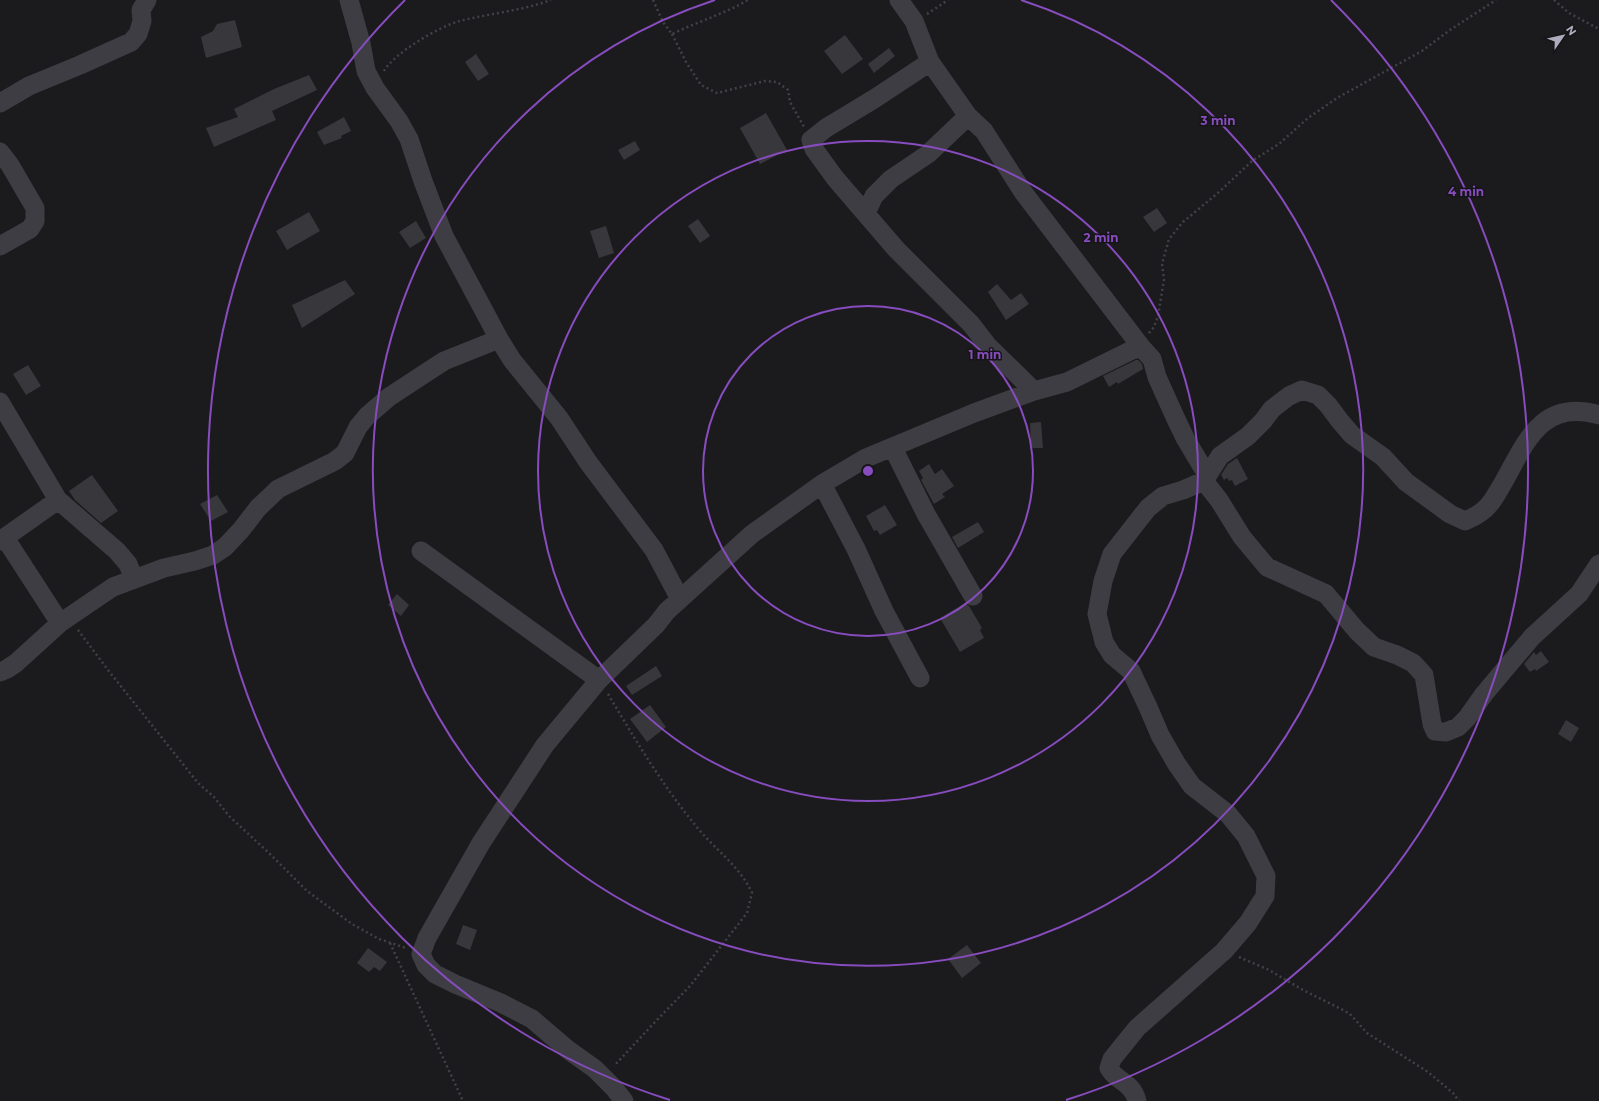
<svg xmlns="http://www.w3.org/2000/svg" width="1599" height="1101" viewBox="0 0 1599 1101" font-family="Montserrat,sans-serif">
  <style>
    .building { fill: #38373c }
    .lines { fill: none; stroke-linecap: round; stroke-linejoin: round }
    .path { stroke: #414149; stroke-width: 2.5; stroke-dasharray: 2 3; stroke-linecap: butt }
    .minor { stroke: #3e3d44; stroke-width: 19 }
    .ring { fill: none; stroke: #874cbe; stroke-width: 2 }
    .centre { fill: #874cbe; stroke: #161518; stroke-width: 2 }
    .ring-label { font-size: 12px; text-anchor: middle; font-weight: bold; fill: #874cbe; stroke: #161518; stroke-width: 3; stroke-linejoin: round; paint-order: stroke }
  </style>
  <rect width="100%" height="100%" fill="#1b1a1d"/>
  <path class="building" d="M235,20L242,47L206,58L201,37L213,31L217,24Z
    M845,35L863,59L842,74L824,51Z
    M889,48L895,56L874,73L868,64Z
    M476,54L489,74L478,81L465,62Z
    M309,75L317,90L272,111L276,120L214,147L206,128L238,117L234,109L274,89Z
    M766,113L787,150L760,164L740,128Z
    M344,117L351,131L341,136L342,138L324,145L317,132Z
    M635,141L640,150L624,160L618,150Z
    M1157,208L1167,223L1154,232L1143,217Z
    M309,212L320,231L287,250L276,231Z
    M698,219L710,236L700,243L688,226Z
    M416,221L426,238L410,248L399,232Z
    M606,226L614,253L599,258L590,231Z
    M345,280L355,294L302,328L292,305Z
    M997,284L1011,300L1021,293L1029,304L1006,320L988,292Z
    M1136,360H1138L1142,364L1143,369L1118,384L1117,382L1109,387L1103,376Z
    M28,365L41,386L26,395L13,374Z
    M1041,422L1043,448H1031L1030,423Z
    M1237,458L1248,479L1235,486L1232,480L1229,481L1227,478L1224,480L1221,475L1228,464Z
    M929,464L935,474L942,469L954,486L942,494L945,497L934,504L921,480L923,478L919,471Z
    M92,475L118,511L101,523L75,500L69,491Z
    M217,495L228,512L211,521L200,504Z
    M885,505L897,525L880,535L877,530L874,531L866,516Z
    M978,522L984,532L958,548L952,537Z
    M397,594L409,605L401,616L388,605Z
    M965,603L969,606L982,628L980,630L984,638L960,652L940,618Z
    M1541,651L1549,662L1536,671L1535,669L1530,672L1524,664L1534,652L1536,655Z
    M656,666L662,676L632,695L626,686Z
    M650,705L666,727L647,742L630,719Z
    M1566,720L1579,728L1571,742L1558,734Z
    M463,925L477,930L470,950L456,944Z
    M967,945L981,963L962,978L948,959Z
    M368,948L387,962L380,971L374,967L369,972L357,963Z"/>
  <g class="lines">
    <path class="path" d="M653,0L663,22L672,34C697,22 724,14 748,0
      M1554,0L1569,13L1599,29
      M927,14L948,0
      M672,34L686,62L701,85L717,93L765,81L777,82L788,90L790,102L804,127
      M384,71C394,53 440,26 460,21C491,13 521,11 551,0
      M1149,333L1154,327L1158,316L1164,280L1162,264L1169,239L1183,222L1219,192L1252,161L1279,144L1308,118L1337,98L1422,51L1450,30L1496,0
      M78,630L108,670L198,783L214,797L229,816L270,854L307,891L352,924L379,939L406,948
      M608,694C635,739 662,785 696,826C714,849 740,866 752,893L747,913L690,986L655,1022L614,1066
      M390,943L463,1101
      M1239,957L1269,970L1303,990L1341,1009L1350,1014L1367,1033L1428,1072L1453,1093L1459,1101"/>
    <path class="minor" d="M349,0L361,43L366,71L375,88L399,121L409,139L423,181L444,236L499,339L512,360L559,418L588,462L654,550L680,599
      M899,0L914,21L930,62L954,96L968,116L984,131L1023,192L1142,348
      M930,62L874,99L826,128L811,140L814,149L835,178L896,249L971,324L988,346L1034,391
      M0,103L29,86L80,65L131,42L138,34L142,21L141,10L147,0
      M0,152L10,165L35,208V221L30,229L0,246
      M866,213L874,196L891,179L928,154L968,116
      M0,402L58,500L117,551L128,564L134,579
      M893,448L926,514L973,596
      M1204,481L1219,500L1242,537L1267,567L1326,594L1357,631L1374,647L1397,655L1413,663L1424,675L1432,724L1435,731L1446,732L1458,727L1467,718L1484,694L1532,637L1579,594L1599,564
      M822,484L856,549L884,611L920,678
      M5,538L60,623
      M0,541L58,500
      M421,551L599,680
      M0,672L7,669L16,663L60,623L113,587L164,568L195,561L213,555L225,547L241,530L258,508L278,489L335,461L345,453L358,427L367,416L389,397L444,361L499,339
      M624,1101L614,1088L595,1069L567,1049L532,1019L501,1003L455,984L435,974L426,965L421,954L427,938L481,843L545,745L599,680L656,625L667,611L752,534L822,484L866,458L974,413L1034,391L1067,382L1132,350L1142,348L1152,359L1157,377L1175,417L1185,438L1207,475
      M1137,1101C1132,1081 1116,1082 1109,1068L1112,1059L1137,1028L1224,951L1248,923L1265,896L1266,876L1246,836L1228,814L1192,786L1176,763L1160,735L1148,707L1131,671L1112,655L1104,642L1097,614L1103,581L1112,554L1148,508L1163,496L1183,490L1204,481L1220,456L1248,436L1263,421L1272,409L1289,396L1302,390L1318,395L1328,405L1340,421L1352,435L1383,457L1406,482L1450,514L1465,521C1475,517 1486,510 1492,501C1521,460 1532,395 1599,415"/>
  </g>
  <g class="ring">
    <circle cx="868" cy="471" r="165"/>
    <circle cx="868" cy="471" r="330"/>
    <path d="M1021 0A495 495 0 1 1 715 0"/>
    <path d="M670 1100A660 660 0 0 1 405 0M1331 0A660 660 0 0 1 1066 1100"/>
  </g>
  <circle cx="868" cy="471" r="6" class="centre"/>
  <g class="ring-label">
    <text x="1218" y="125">3 min</text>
    <text x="1466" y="196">4 min</text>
    <text x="1101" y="242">2 min</text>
    <text x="985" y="359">1 min</text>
  </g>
  <g transform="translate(1563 36) rotate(56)" stroke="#161518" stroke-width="3" paint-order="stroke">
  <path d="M0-3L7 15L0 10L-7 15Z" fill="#acacbd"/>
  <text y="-6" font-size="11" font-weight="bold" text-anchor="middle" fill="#acacbd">N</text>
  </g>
</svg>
